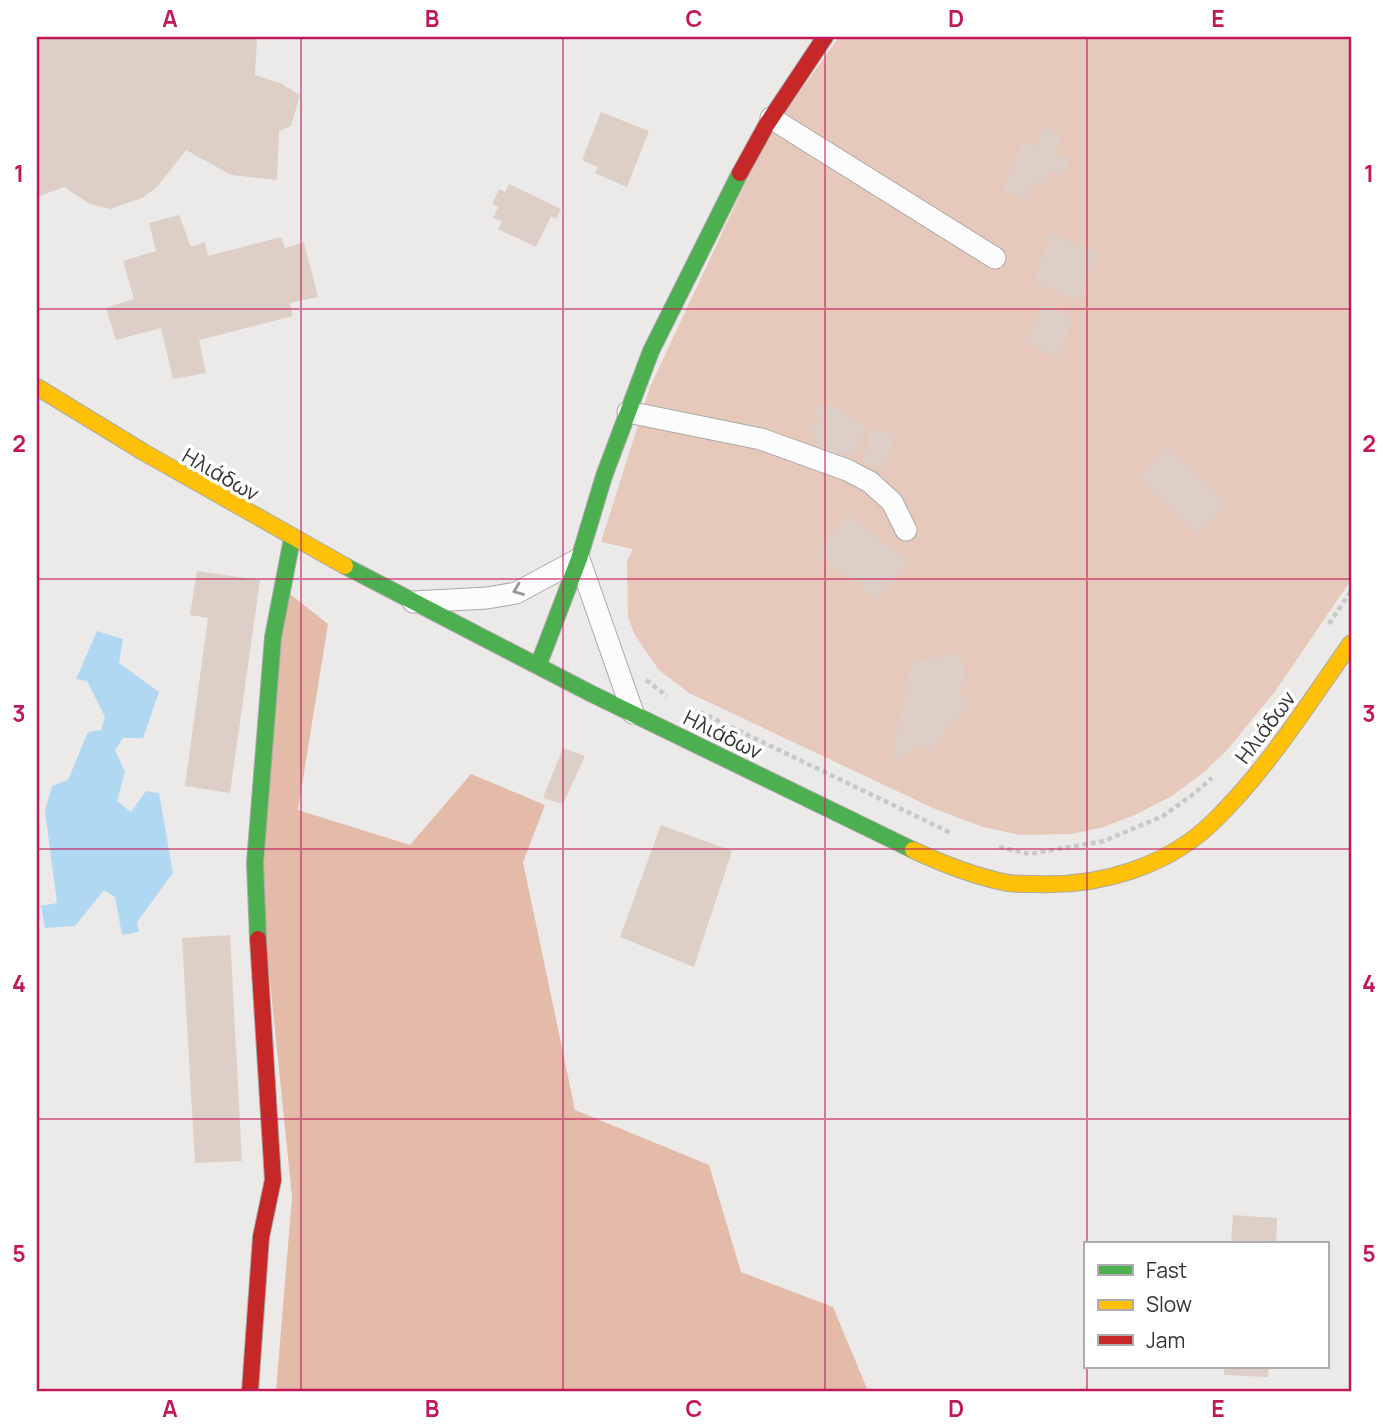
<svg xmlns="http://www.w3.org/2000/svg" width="1388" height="1428" viewBox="0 0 1388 1428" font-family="Manrope,sans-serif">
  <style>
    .green { fill: #e6c9ba }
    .forest { fill: #e3bba8 }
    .water { fill: #b0d8f2 }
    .building { fill: #ddcec6 }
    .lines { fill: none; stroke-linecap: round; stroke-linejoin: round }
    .street-casing { stroke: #aba9a8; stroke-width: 23 }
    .fast-casing { stroke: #aba9a8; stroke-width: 18 }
    .slow-casing { stroke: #aba9a8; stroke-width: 18 }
    .jam-casing { stroke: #aba9a8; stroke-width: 18 }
    .path { stroke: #c9c9c9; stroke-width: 4.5; stroke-dasharray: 5 3.5; stroke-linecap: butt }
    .street { stroke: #fcfcfc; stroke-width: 21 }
    .fast { stroke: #4caf50; stroke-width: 16 }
    .slow { stroke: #ffc107; stroke-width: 16 }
    .jam { stroke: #c62828; stroke-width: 16 }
    .oneway { stroke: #989898 }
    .grid { fill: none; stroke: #c2185b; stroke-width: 2; stroke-opacity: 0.55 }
    .labels { text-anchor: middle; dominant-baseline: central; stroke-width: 7; stroke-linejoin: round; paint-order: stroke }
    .street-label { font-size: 21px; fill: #353333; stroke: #fff }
    .neatline { fill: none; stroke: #c2185b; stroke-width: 2.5 }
    .grid-label { font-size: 23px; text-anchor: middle; font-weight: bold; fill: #c2185b }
  </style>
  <rect width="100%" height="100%" fill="#eceae9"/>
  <path class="green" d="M839,37H1351V580L1276,690L1228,749L1203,773L1172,796L1137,814L1104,827L1071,834L1020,835L983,827L935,809L689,693L659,670L636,637L628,618L627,561L633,549L601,542L650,387L766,139Z"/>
  <path class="forest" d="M276,583L328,624L298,810L410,845L471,774L545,805L523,862L575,1110L709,1165L741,1272L833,1307L868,1391H276L292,1197L259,873Z"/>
  <path class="water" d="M97,631L123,639L119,663L159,692L143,738H123L115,750L125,772L117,801L131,812L146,791L159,793L173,873L137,922L139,932L122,935L115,897L104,890L75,926L45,928L41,906L57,903L45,811L52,786L68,780L88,732L101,730L105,717L87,681L76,679Z"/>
  <path class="building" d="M37,37H257L255,75L280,83L300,95L291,126L279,131L277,180L231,175L186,150L157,187L142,198L110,209L90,204L64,187L37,197Z
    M601,112L649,131L627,187L595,173L598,167L582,160Z
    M1045,127L1061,134L1056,154L1069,159L1065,175L1049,171L1045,186L1033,182L1025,202L1003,190L1022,141L1036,146Z
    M509,184L561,209L556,219L551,216L536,247L498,229L502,221L493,218L498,207L492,204L499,189L505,192Z
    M179,215L191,247L205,242L208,256L281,237L285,248L304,242L318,297L290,303L293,316L199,340L206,373L173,379L161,328L116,340L106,308L134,299L123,261L156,251L149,223Z
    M1050,233L1097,254L1077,300L1033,282Z
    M1045,301L1073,318L1058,358L1024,342Z
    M830,403L865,427L855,454L825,457L808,427L819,422L814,409Z
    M870,429L894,433L885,468L863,463Z
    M1166,447L1227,504L1198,535L1138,478Z
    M847,514L908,561L878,600L817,554Z
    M197,571L260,580L230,793L185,786L208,618L190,615Z
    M960,653L966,681L959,690L969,704L929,751L917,744L901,760L892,757L911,662Z
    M563,748L585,756L563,804L543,798Z
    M661,825L732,851L694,967L620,937Z
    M230,935L242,1161L195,1163L182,938Z
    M1233,1215L1277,1218L1276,1244H1231Z
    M1224,1367H1269L1268,1377L1224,1375Z"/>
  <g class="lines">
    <g class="street-casing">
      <path id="street" d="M771,118L995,258
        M628,412L761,439L847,470L870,482L892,502L906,530
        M413,602L487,598L516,593L579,559L633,713"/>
    </g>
    <g class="fast-casing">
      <path id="fast" d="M345,566L590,693L913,850
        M538,666L579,559L604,476L651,351L740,173
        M258,939L255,863L273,637L292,539"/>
    </g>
    <g class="slow-casing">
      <path id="slow" d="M37,387L145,453L345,566
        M913,850C941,863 977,877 1008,883C1016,884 1026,884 1035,884C1099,887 1168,867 1215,820C1268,768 1308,704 1351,643"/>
    </g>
    <g class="jam-casing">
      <path id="jam" d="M740,173L767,124L825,37
        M250,1391L261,1237L273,1180L258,939"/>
    </g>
    <path class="path" d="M1329,624L1351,591
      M646,680L667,696
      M700,712L951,833
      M999,847L1029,854L1104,841L1163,816L1191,796L1212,778"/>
    <use href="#street" class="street"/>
    <use href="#fast" class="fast"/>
    <use href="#slow" class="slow"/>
    <use href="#jam" class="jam"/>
  </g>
  <defs><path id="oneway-chevron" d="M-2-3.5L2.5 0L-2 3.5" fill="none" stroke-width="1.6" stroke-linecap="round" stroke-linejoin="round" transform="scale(1.75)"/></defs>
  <use class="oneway" href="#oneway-chevron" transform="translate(518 590) rotate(159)"/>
  <path class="grid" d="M301,37V1391M563,37V1391M825,37V1391M1087,37V1244M37,309H1351M37,579H1351M37,849H1351M37,1119H1351M1087,1367V1391"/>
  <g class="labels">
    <g class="street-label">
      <text transform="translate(221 474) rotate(30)">Ηλιάδων</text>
      <text transform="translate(1265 727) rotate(-53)">Ηλιάδων</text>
      <text transform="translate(723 734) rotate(26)">Ηλιάδων</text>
    </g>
  </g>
  <rect width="1388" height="1428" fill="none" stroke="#ffffff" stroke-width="77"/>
  <rect x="1084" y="1242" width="245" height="126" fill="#ffffff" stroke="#aeadad" stroke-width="2"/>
  <rect x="1098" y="1265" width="35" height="10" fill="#4caf50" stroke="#aeadad" stroke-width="2"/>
  <text x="1146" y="1278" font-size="21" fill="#353333">Fast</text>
  <rect x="1098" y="1300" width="35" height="10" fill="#ffc107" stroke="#aeadad" stroke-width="2"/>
  <text x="1146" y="1312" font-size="21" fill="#353333">Slow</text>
  <rect x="1098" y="1335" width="35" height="10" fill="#c62828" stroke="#aeadad" stroke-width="2"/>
  <text x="1146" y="1348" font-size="21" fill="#353333">Jam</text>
  <rect x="38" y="38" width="1312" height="1352" class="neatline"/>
  <g class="grid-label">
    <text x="170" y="27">A</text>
    <text x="432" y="27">B</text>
    <text x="694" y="27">C</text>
    <text x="956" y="27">D</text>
    <text x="1218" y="27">E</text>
    <text x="19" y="182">1</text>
    <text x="1369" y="182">1</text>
    <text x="19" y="452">2</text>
    <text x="1369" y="452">2</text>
    <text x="19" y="722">3</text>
    <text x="1369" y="722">3</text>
    <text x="19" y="992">4</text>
    <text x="1369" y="992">4</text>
    <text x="19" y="1262">5</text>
    <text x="1369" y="1262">5</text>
    <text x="170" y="1417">A</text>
    <text x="432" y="1417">B</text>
    <text x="694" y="1417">C</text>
    <text x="956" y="1417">D</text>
    <text x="1218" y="1417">E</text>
  </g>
</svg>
